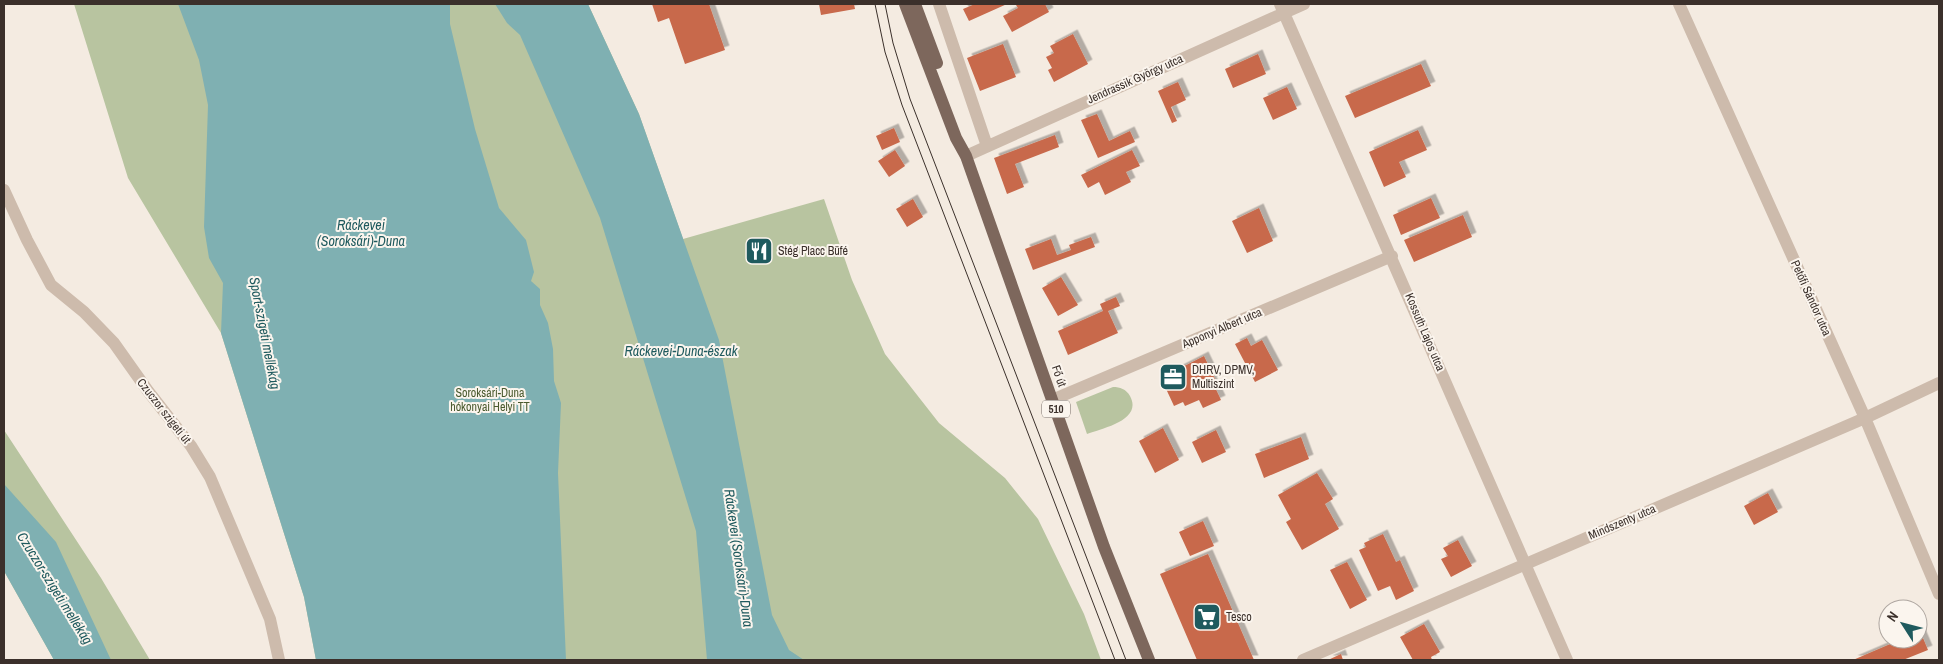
<svg xmlns="http://www.w3.org/2000/svg" width="1943" height="664" viewBox="0 0 1943 664" font-family="'Archivo Narrow',sans-serif">
  <style>
    .green { fill: #b8c4a0 }
    .water { fill: #7fb0b2 }
    .building { fill: #c8694b; filter: url(#shadow) }
    .lines { fill: none; stroke-linecap: round; stroke-linejoin: round }
    .street { stroke: #cdbbac; stroke-width: 12 }
    .primary { stroke: #7d675c; stroke-width: 12 }
    .tram { stroke: #3b302b; stroke-width: 1 }
    .labels { text-anchor: middle; dominant-baseline: central; stroke-width: 4; stroke-linejoin: round; paint-order: stroke }
    .shield { fill: #fbf5ee; stroke: #756b66; stroke-width: 1 }
    .shield-label { font-size: 11px; font-weight: bold; fill: #3b302b }
    .street-label { font-size: 12px; fill: #3b302b; stroke: #fbf5ee }
    .poi-label { font-size: 12px; fill: #3b302b; stroke: #fbf5ee; text-anchor: start }
    .park-label { font-size: 12px; fill: #4a5a2e; stroke: #fbf5ee }
    .water-label { font-size: 14px; font-style: italic; fill: #1f5a5e; stroke: #fbf5ee }
  </style>
  <defs>
    <filter id="shadow"><feDropShadow dx="4.5" dy="-4.5" stdDeviation="0" flood-color="#0004"/></filter>
  </defs>
  <rect width="100%" height="100%" fill="#f4ebe1"/>
  <path class="green" d="M74,4H588L639,114L683,239L824,199L852,280L885,354L939,423L1005,478L1038,519L1084,614L1101,660H316L304,597L221,333L128,178Z
    M1113,387C1120,387 1126,389 1130,396C1143,420 1103,428 1087,434L1076,402Z
    M4,430L101,578L150,660H54L4,571Z"/>
  <path class="water" d="M178,4H450V24L475,129L499,208L526,240L534,272L531,281L540,289V305L548,323L553,349L554,381L561,403L558,473L566,660H316L304,597L221,333L223,283L209,258L204,227L208,105L199,60Z
    M495,4H588L639,114L719,340L772,615L789,650L804,660H707L696,531L600,218L520,35L507,23Z
    M4,484L56,542L111,660H54L4,571Z"/>
  <path class="building" d="M652,4H709L725,50L685,64L669,18L658,22Z
    M819,4H854L855,9L821,15Z
    M975,4H1007L969,21L963,9Z
    M1019,4H1045L1049,12L1012,32L1003,16L1018,8L1016,5Z
    M1073,34L1088,64L1054,82L1048,70L1052,68L1046,57L1054,53L1050,46Z
    M1003,44L1016,77L980,91L967,58Z
    M1258,54L1266,74L1233,88L1225,69Z
    M1421,64L1431,86L1355,118L1345,96Z
    M1178,82L1186,100L1171,107L1177,121L1172,123L1158,91Z
    M1287,87L1297,109L1273,120L1263,98Z
    M1097,114L1109,141L1130,131L1135,142L1098,158L1081,120Z
    M894,128L900,142L882,150L876,136Z
    M1418,130L1427,150L1399,162L1406,177L1384,187L1369,152Z
    M1055,135L1059,147L1015,164L1024,187L1007,194L994,158Z
    M895,150L905,166L889,177L878,161Z
    M1132,150L1140,166L1126,172L1131,182L1105,195L1099,182L1088,188L1081,175Z
    M1431,198L1440,218L1401,235L1393,215Z
    M913,199L923,217L907,227L896,209Z
    M1259,208L1273,241L1247,253L1232,221Z
    M1463,215L1472,237L1414,262L1404,240Z
    M1091,237L1095,247L1033,270L1025,249L1051,239L1057,255L1071,250L1069,245Z
    M1061,277L1078,305L1058,316L1042,288Z
    M1116,297L1120,306L1108,311L1118,333L1068,355L1058,331L1103,311L1100,304Z
    M1247,338L1251,346L1262,340L1278,370L1255,382L1235,344Z
    M1204,356L1215,379L1212,381L1221,400L1203,408L1199,400L1185,406L1183,402L1174,406L1161,378Z
    M1163,428L1179,460L1155,473L1139,441Z
    M1216,430L1226,452L1202,463L1192,442Z
    M1301,437L1309,459L1264,478L1255,454Z
    M1317,473L1333,499L1325,504L1339,529L1302,550L1286,522L1291,519L1278,495Z
    M1768,493L1778,512L1754,525L1744,506Z
    M1203,521L1214,546L1190,556L1179,532Z
    M1383,534L1396,562L1400,560L1414,591L1396,600L1390,586L1378,591L1359,550L1366,547L1364,543Z
    M1458,540L1472,566L1451,577L1441,559L1448,556L1443,548Z
    M1208,554L1254,660H1197L1160,574Z
    M1347,562L1367,600L1350,609L1330,570Z
    M1424,624L1440,652L1431,657L1432,660H1413L1400,637Z
    M1920,631L1928,650L1903,660H1853L1902,639H1918V632Z
    M1341,654L1343,660H1328Z"/>
  <g class="lines">
    <path class="street" d="M939,4L987,146
      M1280,4L1567,660
      M1679,4L1865,418L1939,594
      M966,156L1304,4
      M4,190L27,240L51,285L84,312L114,343L148,391L191,446L210,477L270,619L279,660
      M1052,400L1392,256
      M1303,660L1865,418L1939,383"/>
    <path class="primary" d="M905,4L956,138L966,156L1104,547L1149,660
      M915,4L937,63"/>
    <path class="tram" d="M875,4L885,52L902,105L1115,660
      M885,4L893,43L910,99L1126,660"/>
  </g>
  <defs>
    <g id="restaurant-square" transform="scale(1.4375)"><rect x="-9" y="-9" width="18" height="18" rx="4" fill="#1f5a5e" stroke="#fbf5ee"/><path d="M-5-6h1v4h1v-4h1v4h1v-4h1v5L-1.5 .5V6h-2V.5L-5-1ZM5-6V6H3V1.5H1.5Q1.5-4 5-6Z" fill="#fff"/></g>
    <g id="office-square" transform="scale(1.4375)"><rect x="-9" y="-9" width="18" height="18" rx="4" fill="#1f5a5e" stroke="#fbf5ee"/><path d="M-6-3h4V-5.5h4V-3h4V5H-6ZM-1-4.5V-3h2v-1.5ZM-6 0V1H6V0Z" fill="#fff"/></g>
    <g id="supermarket-square" transform="scale(1.4375)"><rect x="-9" y="-9" width="18" height="18" rx="4" fill="#1f5a5e" stroke="#fbf5ee"/><path d="M-6-5.5h2.5l.6 2H6L4.5 2H-2.5L-4.4-4H-6ZM-1.5 3.2a1.3 1.3 0 1 0 .1 0ZM3 3.2a1.3 1.3 0 1 0 .1 0Z" fill="#fff"/></g>
  </defs>
  <g fill-rule="evenodd">
    <use href="#restaurant-square" x="759" y="251"/>
    <use href="#office-square" x="1173" y="377"/>
    <use href="#supermarket-square" x="1207" y="617"/>
  </g>
  <g class="labels">
    <rect class="shield" x="1042" y="400.5" width="28" height="17" rx="4"/>
    <g class="shield-label">
      <text x="1056" y="409">510</text>
    </g>
    <g class="street-label">
      <text transform="translate(1135 79) rotate(-24)">Jendrassik György utca</text>
      <text transform="translate(1811 298) rotate(66)">Petőfi Sándor utca</text>
      <text transform="translate(1222 328) rotate(-23)">Apponyi Albert utca</text>
      <text transform="translate(1425 332) rotate(67)">Kossuth Lajos utca</text>
      <text transform="translate(1059 376) rotate(71)">Fő út</text>
      <text transform="translate(164 411) rotate(52)">Czuczor szigeti út</text>
      <text transform="translate(1622 522) rotate(-23)">Mindszenty utca</text>
    </g>
    <g class="poi-label">
      <text x="778" y="251">Stég Placc Büfé</text>
      <text x="1192" y="370">DHRV, DPMV,<tspan x="1192" dy="14">Multiszint</tspan></text>
      <text x="1226" y="617">Tesco</text>
    </g>
    <g class="park-label">
      <text x="490" y="393">Soroksári-Duna<tspan x="490" dy="14">hókonyai Helyi TT</tspan></text>
    </g>
    <g class="water-label">
      <text x="361" y="225">Ráckevei<tspan x="361" dy="16">(Soroksári)-Duna</tspan></text>
      <text transform="translate(265 333) rotate(79)">Sport-szigeti mellékág</text>
      <text x="681" y="351">Ráckevei-Duna-észak</text>
      <text transform="translate(739 558) rotate(82)">Ráckevei (Soroksári)-Duna</text>
      <text transform="translate(55 588) rotate(58)">Czuczor-szigeti mellékág</text>
    </g>
  </g>
  <rect width="1943" height="664" fill="none" stroke="#3b302b" stroke-width="10"/>
  <g transform="translate(1903 624) rotate(306)"><circle r="24" fill="#fbf5ee" stroke="#aea6a0"/>
  <path d="M0-4L9 19L0 12L-9 19Z" fill="#1f5a5e"/>
  <text y="-8" font-size="14" font-weight="bold" text-anchor="middle" fill="#3b302b">N</text>
  </g>
</svg>
